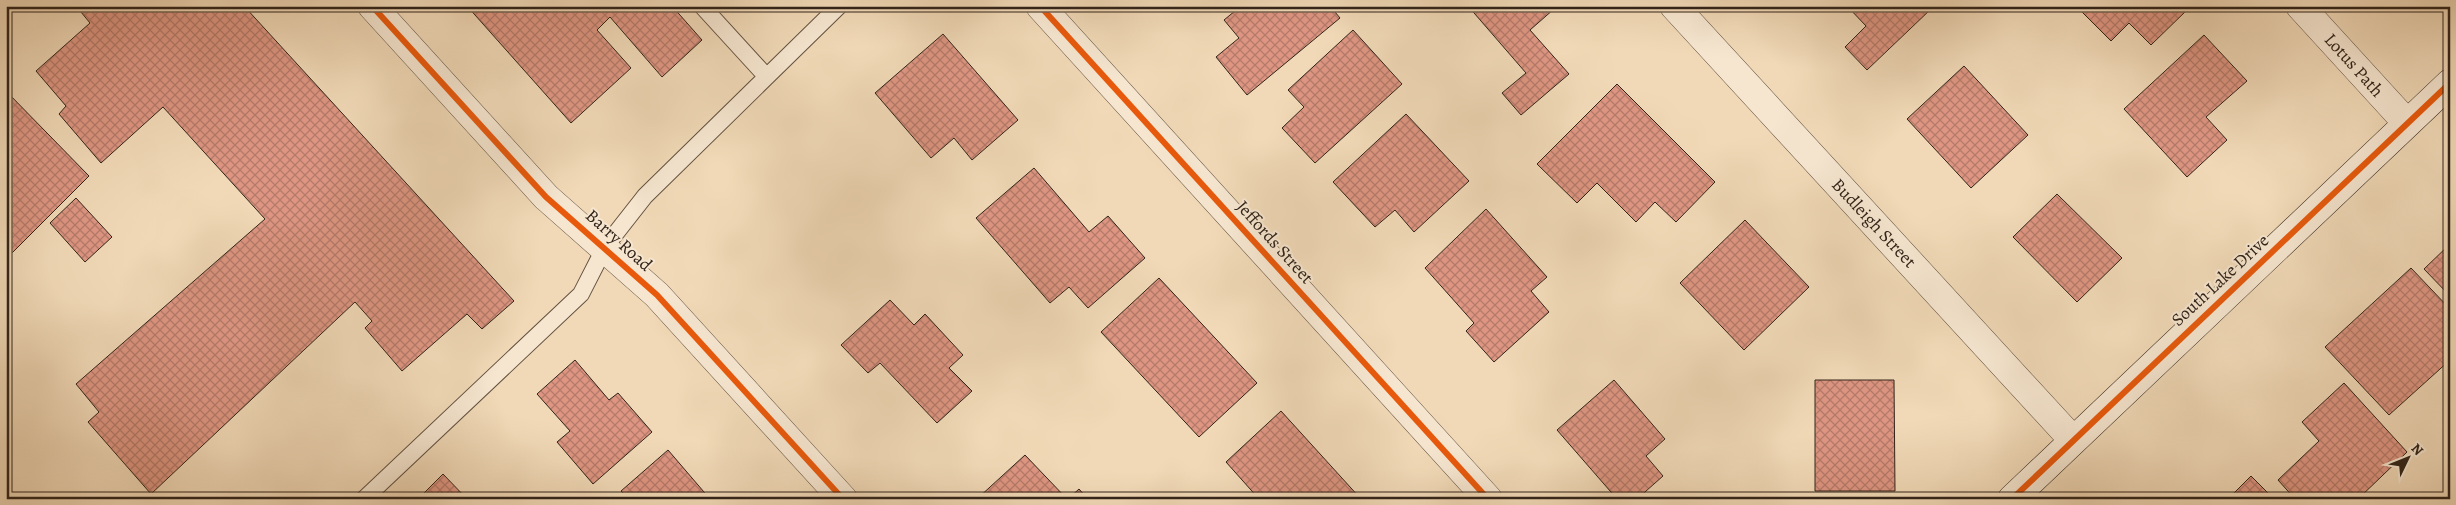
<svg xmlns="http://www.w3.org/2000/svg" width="2456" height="505" viewBox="0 0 2456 505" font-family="Alegreya,serif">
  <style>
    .building { fill: url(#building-cross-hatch); stroke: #32241a }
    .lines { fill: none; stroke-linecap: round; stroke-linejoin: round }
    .lane-casing { stroke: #625141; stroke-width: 18 }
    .street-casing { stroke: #625141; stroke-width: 29 }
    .secondary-casing { stroke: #32241a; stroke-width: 29 }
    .lane { stroke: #f6e6d0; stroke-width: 16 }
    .street { stroke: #f6e6d0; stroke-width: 28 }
    .secondary { stroke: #f6e6d0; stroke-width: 28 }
    .cycleway-casing { stroke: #f6e6d0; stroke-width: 9 }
    .cycleway { stroke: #e8590c; stroke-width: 6 }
    .labels { text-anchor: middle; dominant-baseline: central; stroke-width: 4; stroke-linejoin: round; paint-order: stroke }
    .street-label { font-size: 18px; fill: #32241a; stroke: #f6e6d0 }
  </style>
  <defs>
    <pattern id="building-cross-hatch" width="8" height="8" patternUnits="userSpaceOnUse" patternTransform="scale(1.25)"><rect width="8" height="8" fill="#de9682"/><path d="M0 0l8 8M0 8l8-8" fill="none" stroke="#b57a6a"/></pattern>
  </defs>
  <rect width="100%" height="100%" fill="#f1d9b7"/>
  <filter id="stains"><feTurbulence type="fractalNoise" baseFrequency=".004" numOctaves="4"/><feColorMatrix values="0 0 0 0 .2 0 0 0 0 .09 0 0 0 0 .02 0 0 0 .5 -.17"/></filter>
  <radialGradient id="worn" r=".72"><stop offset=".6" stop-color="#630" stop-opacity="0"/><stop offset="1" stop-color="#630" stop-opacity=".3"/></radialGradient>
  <path class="building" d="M76,6H244L514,301L482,329L467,314L402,371L365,328L372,321L355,302L151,494L88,422L99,412L76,384L265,219L163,107L101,163L59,114L66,106L36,71L90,23Z
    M467,6H672L702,40L662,77L610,17L597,30L631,68L571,123Z
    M1241,6H1330L1340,18L1247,95L1216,57L1239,38L1224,20Z
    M1468,6H1552L1554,9L1530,30L1569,74L1521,115L1502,93L1526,73Z
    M1847,6H1929L1931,9L1867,70L1845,47L1866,26Z
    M2076,6H2183L2187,10L2151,45L2129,23L2111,41Z
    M1353,30L1402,84L1315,163L1282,128L1304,107L1288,90Z
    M943,34L1018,120L972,160L954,138L931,158L875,93Z
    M2204,35L2247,81L2206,117L2227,140L2187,177L2124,109Z
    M1964,66L2028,135L1971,188L1907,119Z
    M1617,84L1715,182L1676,222L1655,202L1636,222L1597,183L1577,203L1537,164Z
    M6,91L89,176L9,256L6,253Z
    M1406,114L1469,181L1414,232L1395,210L1375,227L1333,182Z
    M1034,168L1089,232L1108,216L1145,258L1088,308L1069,287L1050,303L976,218Z
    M2057,194L2122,258L2077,302L2013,237Z
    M76,198L112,237L85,262L50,223Z
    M1486,209L1547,277L1531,291L1549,312L1494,362L1466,331L1474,323L1425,268Z
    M1745,220L1809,287L1744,350L1680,283Z
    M2450,244V296L2424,269Z
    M2411,268L2450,309V360L2389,415L2325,347Z
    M1159,278L1257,383L1199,437L1101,332Z
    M890,300L914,325L925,314L963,355L949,368L972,391L937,423L880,363L868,373L841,345Z
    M575,360L609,400L618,393L652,432L593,484L557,442L570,431L537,394Z
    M1614,380L1665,439L1646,456L1663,476L1637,499H1617L1557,430Z
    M1815,380H1894L1895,491H1815Z
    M2344,383L2407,452L2358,499H2295L2278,480L2319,441L2302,422Z
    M1281,411L1361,499H1259L1226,462Z
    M668,450L710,499H629L621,491Z
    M1025,455L1067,499L978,498Z
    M443,474L467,499H418Z
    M2251,476L2274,499H2228Z
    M1079,489L1088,499H1068Z"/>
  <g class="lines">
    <g class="lane-casing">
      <path id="lane" d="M702,6L766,76
        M364,499L581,294L605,247L645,196L839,6"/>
    </g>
    <g class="street-casing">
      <path id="street" d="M372,6L546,197L657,295L843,499
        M1040,6L1488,499
        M1674,6L2073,440
        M2300,6L2407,123"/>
    </g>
    <g class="secondary-casing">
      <path id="secondary" d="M2012,499L2450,83"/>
    </g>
    <use href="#lane" class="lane"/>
    <use href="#street" class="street"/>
    <use href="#secondary" class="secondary"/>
    <g class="cycleway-casing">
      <path id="cycleway" d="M372,6L546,197L657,295L843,499
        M1040,6L1488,499
        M2012,499L2450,83"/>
    </g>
    <use href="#cycleway" class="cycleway"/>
  </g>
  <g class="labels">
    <g class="street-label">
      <text transform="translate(2354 65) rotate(48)">Lotus Path</text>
      <text transform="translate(1874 223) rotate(47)">Budleigh Street</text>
      <text transform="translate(619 240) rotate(42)">Barry Road</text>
      <text transform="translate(1275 242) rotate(48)">Jeffords Street</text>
      <text transform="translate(2220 280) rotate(-43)">South Lake Drive</text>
    </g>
  </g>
  <rect width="2456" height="505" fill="none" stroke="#f1d9b7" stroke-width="25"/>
  <rect x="8" y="8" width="2441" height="490" fill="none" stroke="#32241a" stroke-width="2.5"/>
  <rect x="12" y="12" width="2431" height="480" fill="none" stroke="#32241a"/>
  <g transform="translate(2408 458) rotate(47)" stroke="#f6e6d0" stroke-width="4" paint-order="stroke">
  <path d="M0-4L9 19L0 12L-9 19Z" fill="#32241a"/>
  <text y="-8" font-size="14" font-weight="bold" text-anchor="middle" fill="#32241a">N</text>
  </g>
  <rect width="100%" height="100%" filter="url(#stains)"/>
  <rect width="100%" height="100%" fill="url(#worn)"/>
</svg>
